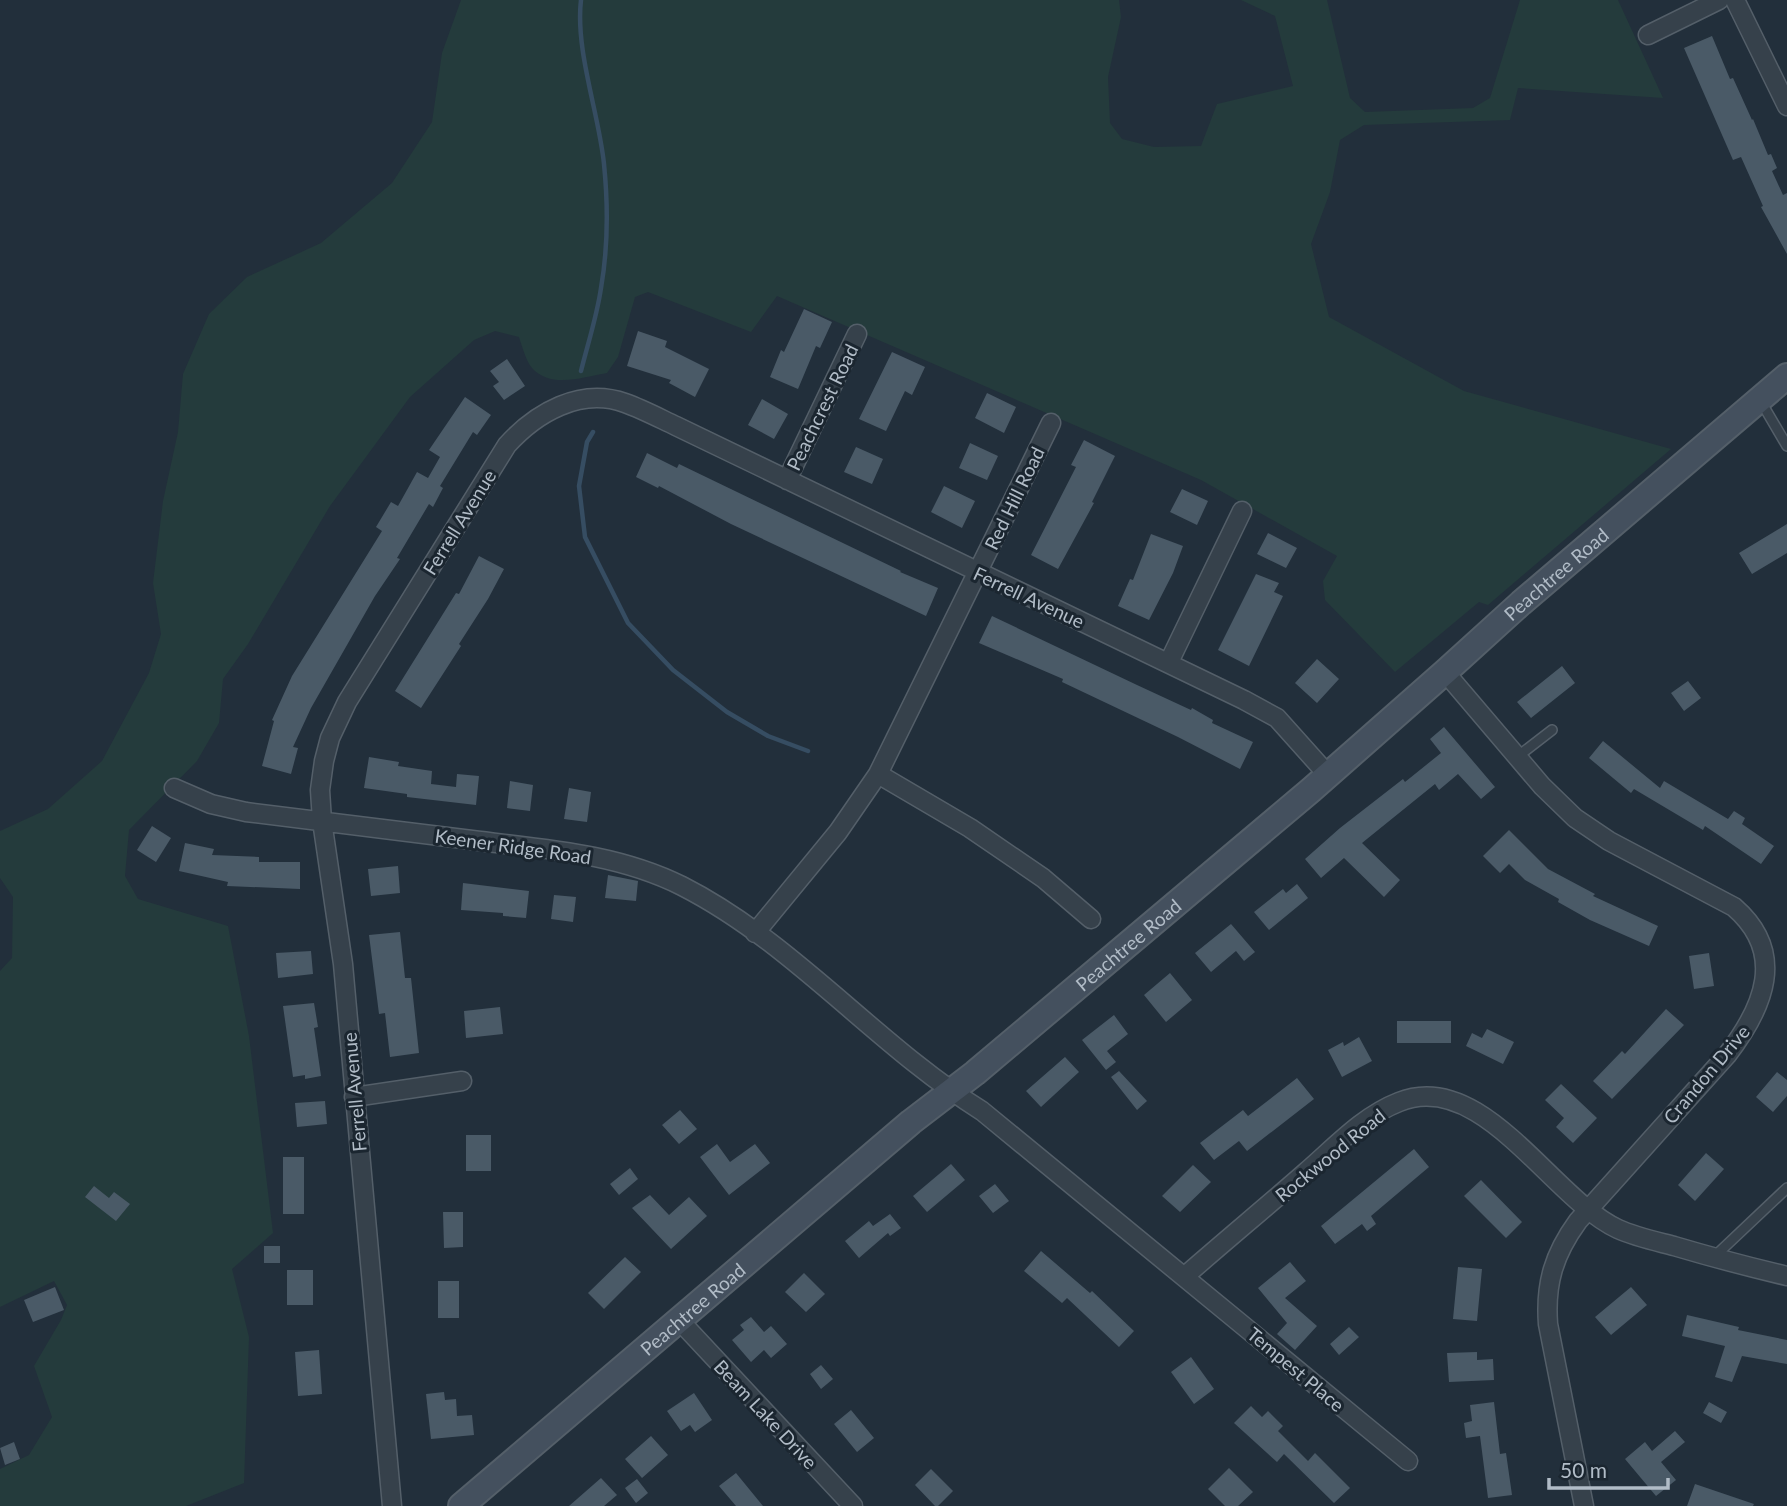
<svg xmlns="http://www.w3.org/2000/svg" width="1787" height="1506" viewBox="0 0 1787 1506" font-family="Lato,sans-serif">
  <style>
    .green { fill: #243b3c }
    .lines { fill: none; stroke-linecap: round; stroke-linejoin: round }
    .stream { stroke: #364d62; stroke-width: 4.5 }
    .building { fill: #4a5a67 }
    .lane-casing { stroke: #545f69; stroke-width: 12 }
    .street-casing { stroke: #545f69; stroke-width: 21 }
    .secondary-casing { stroke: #545f69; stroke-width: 28 }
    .lane { stroke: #36414b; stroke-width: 9 }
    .street { stroke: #36414b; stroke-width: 18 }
    .secondary { stroke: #44505e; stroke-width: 24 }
    .labels { text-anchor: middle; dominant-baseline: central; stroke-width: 6; stroke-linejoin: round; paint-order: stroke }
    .street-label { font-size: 19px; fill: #b1bcc7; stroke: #1b2630 }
  </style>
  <rect width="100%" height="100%" fill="#222f3b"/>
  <path class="green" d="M461,0H1119L1121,17L1108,77L1110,123L1122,139L1154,147L1201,146L1217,104L1293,86L1275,16L1241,0H1327L1350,98L1365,112L1473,108L1490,98L1520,0H1618L1663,98L1518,88L1510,120L1364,125L1340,140L1330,192L1311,244L1329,317L1464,391L1671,449L1488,605L1479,602L1395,672L1325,600L1323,581L1337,556L1201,480L777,296L751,332L648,292L635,297L618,357L607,373C583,377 551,389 532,368C526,361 522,346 519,337L495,331L474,340L410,397L330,506L248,644L223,679L219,723L197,761L129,830L125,876L138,899L228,926L249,1036L273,1233L232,1269L249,1337L244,1483L186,1506H0V1469L29,1455L52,1417L34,1366L61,1320L67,1305L54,1281L0,1307V971L12,958L13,897L0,878V831L48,809L102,761L149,673L161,634L153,583L163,501L178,432L183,374L209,314L247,277L321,243L392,183L432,122L442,53Z"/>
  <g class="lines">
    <path class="stream" d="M581,371C588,343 597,316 601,288C608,248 608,204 604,164C599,114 575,50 581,0
      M593,432L587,442L579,486L585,537L628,623L673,670L727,712L768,736L808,751"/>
  </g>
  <path class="building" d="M1712,36L1730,79L1733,78L1752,120L1753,119L1768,155L1771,154L1777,168L1772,171L1783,195L1787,193V254L1761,207L1763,206L1741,157L1733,160L1684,48Z
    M804,309L832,322L820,348L816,346L798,389L770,377L781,350L784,352Z
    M638,331L667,341L665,347L709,369L695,397L669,383L671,380L627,366Z
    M892,352L925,367L912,395L905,391L886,431L859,419Z
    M507,359L525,386L504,400L493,386L499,382L490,371Z
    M987,393L1016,407L1004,433L975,418Z
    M465,397L491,415L477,435L473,432L440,486L443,488L433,507L429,504L397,558L400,559L375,596L311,708L293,747L298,748L291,774L262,766L274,721L272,720L292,676L382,531L376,527L391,502L398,506L417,472L428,478L440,457L429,450Z
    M762,399L788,414L774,439L748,425Z
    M1084,440L1115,456L1092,502L1094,503L1058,569L1031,555L1076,467L1071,465Z
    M970,443L998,456L987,480L959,468Z
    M856,447L883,459L872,484L844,472Z
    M647,453L677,468L679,464L901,571L900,572L938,588L926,616L731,524L659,486L658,488L636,477Z
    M944,486L975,501L962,528L931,512Z
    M1182,489L1208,501L1197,525L1170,512Z
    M1787,524V553L1752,574L1739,553Z
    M1268,533L1297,548L1286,568L1257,554Z
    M1151,534L1183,546L1173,573L1149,620L1118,606L1130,579L1133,580Z
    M479,556L504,569L488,599L459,644L461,646L421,708L395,691L456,593L459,594Z
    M1256,574L1279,583L1274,592L1283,596L1249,666L1218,650Z
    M992,616L1137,685L1191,710L1192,708L1213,720L1212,723L1253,742L1240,769L1178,737L1062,682L1063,679L979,643Z
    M1317,659L1339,679L1317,703L1295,683Z
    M1562,666L1575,683L1531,718L1517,702Z
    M1688,681L1701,698L1684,711L1671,693Z
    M1444,727L1495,787L1481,799L1458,774L1439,790L1435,784L1362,843L1400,880L1384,897L1344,858L1321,878L1305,859L1340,828L1403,779L1405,782L1441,753L1430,739Z
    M1603,741L1660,788L1664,781L1728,819L1734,811L1745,818L1742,824L1774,846L1761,864L1705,826L1703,830L1634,789L1631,793L1589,758Z
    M369,757L399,762L398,766L432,771L431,784L456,787L457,774L479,776L476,805L407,797V794L364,788Z
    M510,781L533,785L530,811L507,808Z
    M569,788L591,792L587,822L564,819Z
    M152,826L171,838L156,862L137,850Z
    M1509,830L1548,869L1595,894L1593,896L1658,926L1649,946L1590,920L1558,902L1559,899L1525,880L1509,864L1500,873L1483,856Z
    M185,843L214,849L212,855L259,857V862H300V889L227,886L228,882L179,871Z
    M398,866L400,893L371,896L368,869Z
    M608,875L638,881L636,901L605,898Z
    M463,883L529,891L526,918L503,916V913L461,910Z
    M1297,884L1308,898L1269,930L1254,912L1283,889L1286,893Z
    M554,895L576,897L573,922L551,919Z
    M1231,924L1255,952L1244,961L1236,951L1211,972L1195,953Z
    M400,932L405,978H411L419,1053L390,1057L385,1013L379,1014L369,935Z
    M311,951L313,974L278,978L276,953Z
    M1709,953L1714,986L1694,989L1689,956Z
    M1170,973L1192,1000L1166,1022L1144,995Z
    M314,1003L318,1027L314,1028L321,1076L305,1079V1075L293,1077L283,1006Z
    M500,1007L503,1034L466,1038L464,1011Z
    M1666,1009L1684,1025L1612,1099L1593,1081L1622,1051L1625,1054Z
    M1114,1015L1128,1034L1107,1051L1116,1062L1106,1070L1082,1040Z
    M1397,1021H1451V1043H1397Z
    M1487,1029L1514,1042L1503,1064L1466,1046L1472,1033L1482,1038Z
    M1359,1037L1372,1061L1342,1077L1328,1050L1343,1042L1344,1046Z
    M1065,1057L1079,1072L1041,1107L1026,1091Z
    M1119,1071L1147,1101L1137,1110L1111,1077Z
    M1777,1072L1787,1080V1096L1773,1112L1756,1097Z
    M1297,1078L1314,1099L1247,1151L1239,1141L1214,1160L1200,1143L1243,1110L1248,1116Z
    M1561,1084L1597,1118L1573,1143L1556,1127L1564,1118L1545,1100Z
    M325,1101L327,1124L297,1127L295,1103Z
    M680,1110L697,1129L679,1144L662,1125Z
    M466,1135H491V1171H466Z
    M717,1144L730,1162L755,1144L770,1163L729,1195L700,1157Z
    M1414,1149L1429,1167L1371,1216L1376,1224L1367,1231L1362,1224L1335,1244L1321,1226Z
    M1706,1153L1724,1169L1695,1201L1678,1185Z
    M283,1157H304V1214H283Z
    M951,1164L965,1180L927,1212L913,1196Z
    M1193,1165L1211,1182L1180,1212L1162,1196Z
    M630,1168L638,1179L619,1195L610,1184Z
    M1481,1180L1522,1222L1506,1238L1464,1196Z
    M995,1184L1009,1201L993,1213L979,1196Z
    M94,1186L109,1198L114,1192L130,1204L116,1221L85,1197Z
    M650,1195L669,1215L689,1197L707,1216L671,1249L632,1208Z
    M443,1212H463V1247L444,1248Z
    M890,1214L901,1228L890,1236L888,1233L859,1258L845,1241L869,1221L873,1226Z
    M264,1246H280V1263H264Z
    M1041,1251L1090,1293L1092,1291L1134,1331L1119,1347L1067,1298L1062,1303L1024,1271Z
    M625,1257L641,1272L604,1309L588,1293Z
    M1290,1262L1306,1281L1285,1298L1317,1326L1295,1350L1277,1334L1287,1323L1258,1288Z
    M1458,1267L1482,1269L1477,1321L1453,1319Z
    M287,1270H313V1305H287Z
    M804,1273L825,1294L806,1312L785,1292Z
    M438,1281H459V1318H438Z
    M55,1287L64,1310L33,1322L24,1300Z
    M1631,1287L1647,1305L1611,1335L1595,1317Z
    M1687,1315L1739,1327L1738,1330L1787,1340V1364L1742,1356L1732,1382L1715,1377L1725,1346L1682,1336Z
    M751,1317L764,1332L771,1326L787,1344L771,1358L764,1350L751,1362L732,1340L744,1330L740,1325Z
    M1349,1327L1359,1337L1339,1355L1330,1344Z
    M319,1350L322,1394L298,1396L295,1352Z
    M1477,1352V1360L1493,1359L1494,1380L1449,1382L1447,1353Z
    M1191,1357L1214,1389L1194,1404L1171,1372Z
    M821,1365L833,1379L821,1389L810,1374Z
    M444,1392L445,1400L456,1399L457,1416L472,1415L474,1435L431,1439L426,1394Z
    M694,1393L712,1420L695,1432L690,1425L681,1431L667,1411Z
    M1494,1402L1500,1454L1506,1453L1512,1495L1488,1498L1480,1436L1466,1438L1464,1423L1472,1421L1470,1405Z
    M1709,1402L1727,1412L1721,1423L1703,1413Z
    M1251,1406L1262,1417L1268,1411L1283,1426L1278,1431L1308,1461L1315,1453L1350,1488L1334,1503L1284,1454L1277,1462L1234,1423Z
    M851,1410L874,1438L857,1452L834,1424Z
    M1675,1431L1685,1442L1661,1462L1676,1480L1656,1496L1625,1459L1645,1442L1652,1451Z
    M651,1436L668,1455L642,1478L625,1459Z
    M14,1442L20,1459L5,1465L0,1448Z
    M1229,1468L1253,1492L1238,1506H1225L1208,1489Z
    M931,1469L953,1491L938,1506H935L915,1485Z
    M736,1473L763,1506H736L719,1486Z
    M601,1478L617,1495L604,1506H569Z
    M637,1479L648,1493L636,1503L625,1488Z
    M1695,1484L1754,1504L1753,1506H1687Z"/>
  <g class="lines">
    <g class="lane-casing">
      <path id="lane" d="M1760,400L1787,446
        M1517,757L1552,730
        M1715,1256L1787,1188"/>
    </g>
    <g class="street-casing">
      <path id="street" d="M1735,0L1787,106
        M1648,35L1719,0
        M787,480L857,334
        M1169,662L1242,511
        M1445,672L1542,786L1575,818L1609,841L1734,907C1787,953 1764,1007 1727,1055L1578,1221C1554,1254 1545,1283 1548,1324L1584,1506
        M878,774L970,828L1043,878L1091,919
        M174,788L211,804L246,812C321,821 396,831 472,840C543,849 616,853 682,886C794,943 876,1045 982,1111L1408,1461
        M755,933L838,832L878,774L1051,423
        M354,1097L462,1081
        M1185,1276C1225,1241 1266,1207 1306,1172C1335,1147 1363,1116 1399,1102C1482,1068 1552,1199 1618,1229C1636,1237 1655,1241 1674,1246C1711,1257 1749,1267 1787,1276
        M679,1320L853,1506
        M392,1506L343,964L322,821L320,790L324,761L330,738L347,702L507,445C536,413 580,387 625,403C642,409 659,418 676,426L1244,700L1277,718L1328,775"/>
    </g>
    <g class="secondary-casing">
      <g id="secondary">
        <path id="s1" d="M461,1506L911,1122L975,1073L1311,790L1445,672L1521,603L1787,376"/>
      </g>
    </g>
    <use href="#lane" class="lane"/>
    <use href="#street" class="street"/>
    <use href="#secondary" class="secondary"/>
  </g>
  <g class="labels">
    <g class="street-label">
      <text transform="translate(822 407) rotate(-64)">Peachcrest Road</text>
      <text transform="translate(1014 498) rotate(-64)">Red Hill Road</text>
      <text transform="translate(459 522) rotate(-58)">Ferrell Avenue</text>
      <text stroke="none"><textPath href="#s1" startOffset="1438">Peachtree Road</textPath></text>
      <text transform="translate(1029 597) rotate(25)">Ferrell Avenue</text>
      <text transform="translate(513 846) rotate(8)">Keener Ridge Road</text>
      <text stroke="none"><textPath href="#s1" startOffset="872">Peachtree Road</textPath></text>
      <text transform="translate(1706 1074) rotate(-50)">Crandon Drive</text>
      <text transform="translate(354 1092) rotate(-95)">Ferrell Avenue</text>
      <text transform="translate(1330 1155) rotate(-39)">Rockwood Road</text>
      <text stroke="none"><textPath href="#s1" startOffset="304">Peachtree Road</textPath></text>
      <text transform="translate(1296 1369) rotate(40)">Tempest Place</text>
      <text transform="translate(766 1414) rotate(47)">Beam Lake Drive</text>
    </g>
  </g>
  <path d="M1549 1478v10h119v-10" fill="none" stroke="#b1bcc7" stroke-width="3.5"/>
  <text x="1560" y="1478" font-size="21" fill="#b1bcc7" stroke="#1b2630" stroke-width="5" paint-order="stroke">50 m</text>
</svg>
